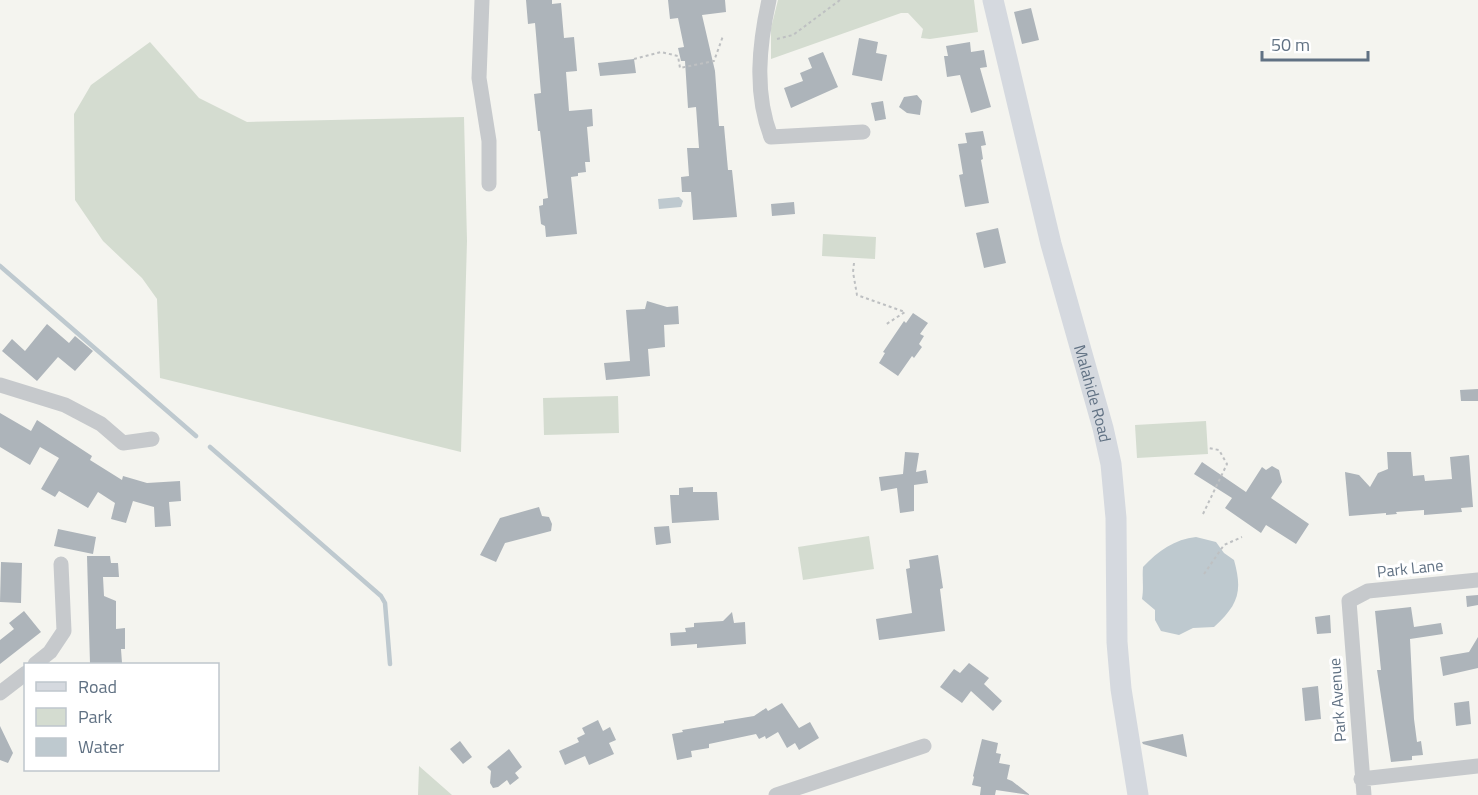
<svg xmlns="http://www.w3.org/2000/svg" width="1478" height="795" viewBox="0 0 1478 795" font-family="'Titillium Web',sans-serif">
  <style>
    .green { fill: #d4dcd0 }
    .water { fill: #bec9cf }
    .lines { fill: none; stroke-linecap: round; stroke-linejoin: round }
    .stream { stroke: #bec9cf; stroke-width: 4.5 }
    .building { fill: #adb4ba }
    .path { stroke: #bec0c2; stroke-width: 2; stroke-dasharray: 3 3; stroke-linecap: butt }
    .street { stroke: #c6c9cc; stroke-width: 15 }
    .secondary { stroke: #d5d9df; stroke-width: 21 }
    .labels { text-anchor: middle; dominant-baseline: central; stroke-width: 6; stroke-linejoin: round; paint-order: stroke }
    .street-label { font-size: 16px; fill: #607183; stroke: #fff }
  </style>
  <rect width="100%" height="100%" fill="#f4f4ef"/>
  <path class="green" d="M778,0H974L978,32L930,39L921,38L923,29L908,13H901L771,59V28Z
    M150,42L199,98L247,122L464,117L467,241L461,452L160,378L157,299L142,278L103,241L75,200L74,114L91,85Z
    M823,234L876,237L875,259L822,256Z
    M618,396L619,433L544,435L543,398Z
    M1206,421L1208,454L1137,458L1135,425Z
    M869,536L874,569L803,580L798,547Z
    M419,766L452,795H418Z"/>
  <path class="water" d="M679,197L683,201L681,207L659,209L658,199Z
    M1196,537L1216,542L1224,553L1234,560C1243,592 1238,605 1214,627L1193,628L1179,635L1161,631L1155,620V610L1142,599C1144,587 1142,579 1143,567C1158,551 1175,539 1196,537Z"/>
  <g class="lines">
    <path class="stream" d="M0,266L196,436
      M210,447L381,596L385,603L390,664"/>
  </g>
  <path class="building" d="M526,0H552V4L561,3L564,38L574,37L577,71L566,72L569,111L592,109L593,126L587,127L590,162H585L586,172L578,173V176L571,177L577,234L546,237L545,226L541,224L539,206L543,205V199L548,198L540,131H538L534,94L541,93L535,23L528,24Z
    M668,0H725L726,12L702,15L715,71L719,126H724L728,170H732L737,217L693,220L691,192H682L681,177L689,176L687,148H699L696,107L688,108L685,61H681L678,48L684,47L678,18L670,19Z
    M1031,8L1039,40L1022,44L1014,12Z
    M859,38L878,42L876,53L887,55L882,81L852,75Z
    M970,42L971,52L984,50L987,67L980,68L991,107L971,113L960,75L947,77L944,56H948L946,46Z
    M823,52L838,87L791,108L784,88L803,81L800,73L812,68L808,58Z
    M634,59L636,73L600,76L598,63Z
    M917,95L922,101L920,115L907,113L899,107L904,97Z
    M883,101L886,119L875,121L871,103Z
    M983,131L986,145L981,146L983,159L981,160L989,203L965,207L959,175L963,174L958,144L967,143L965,133Z
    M794,202L795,214L772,216L771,204Z
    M998,228L1006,263L984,268L976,233Z
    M647,301L667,307L678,306L679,324L664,325L665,347L648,349L650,376L606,380L604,363L630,361L626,310L645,309Z
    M913,313L928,323L920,334L924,336L919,344L922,347L914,358L912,356L898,376L879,363L885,353L883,352L904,321L906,323Z
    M47,324L69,343L75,336L93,351L75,371L58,357L37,381L2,351L12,339L25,351Z
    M1478,389V401H1461L1460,390Z
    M0,413L31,431L37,420L92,456L90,460L122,480L123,476L147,483L180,481L181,501L169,502L171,526L155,527L154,507L133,501L126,523L111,519L115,503L98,492L88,508L59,491L55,497L41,489L59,458L40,447L30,465L0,447Z
    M905,452L919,453L916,472L926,470L928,483L914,485V511L900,513L897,488L881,491L879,477L903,474Z
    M1387,452H1411L1413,476L1424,475L1425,481L1452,479L1450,457L1469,455L1473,507L1461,508L1462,512L1424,515V510L1396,512L1397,514L1386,515V513L1349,516L1345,472L1359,475L1370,487L1378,473L1388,469Z
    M1202,462L1246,492L1262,467L1266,470L1272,466L1279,470L1282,482L1271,498L1309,524L1296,544L1266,525L1261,533L1225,508L1232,498L1194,474Z
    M693,487V492H717L719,520L672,523L670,495H679V488Z
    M539,507L542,516L549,517L552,524L551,531L505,543L496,562L480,555L500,518Z
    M669,526L671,543L656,545L654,527Z
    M58,529L96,537L93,554L54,546Z
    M938,555L943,588L940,589L945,631L879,640L876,619L912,613L906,569L910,568L909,560Z
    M87,556H110L111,563H118L119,577H103L104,596L116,601V629L125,628V649H121L122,663L90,664Z
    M1,562L22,563L21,603L0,602Z
    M1478,595V605L1467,607L1466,596Z
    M1411,607L1414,627L1441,623L1443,634L1410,639L1414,719L1417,742L1421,741L1423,755L1412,756V760L1391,762L1377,670H1381L1375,611Z
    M24,611L41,632L0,664V640L14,629L9,623Z
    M732,612L734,623L745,622L746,644L697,648V644L671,646L670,633L686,632L685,628L694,627V623L723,621Z
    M1330,615L1331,633L1317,634L1315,617Z
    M1478,637V668L1443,676L1440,657L1469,652Z
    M969,663L989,678L984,684L1002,701L993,711L971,691L962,703L940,687L954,669L960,673Z
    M1318,686L1321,719L1305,721L1302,688Z
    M1469,701L1471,724L1456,726L1454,703Z
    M782,703L799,728L810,722L819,738L799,750L795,743L787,748L778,732L766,739L765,736L759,739L756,734L709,744V748L691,751L692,757L677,760L672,734L683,732L682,730L724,723V721L754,716L766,708L768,711Z
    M598,720L603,731L610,727L616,740L609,743L614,754L589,765L585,756L565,765L559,751L579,742L577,738L585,734L582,728Z
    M0,726L13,753L8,763L0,760Z
    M1183,734L1187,757L1143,744L1142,742Z
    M982,739L998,743L996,753L1001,754L999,763L1010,765L1007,779L1012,781L1030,795L996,790L995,795H980L981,787L972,785L974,777L973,776Z
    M460,741L472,757L463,764L450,749Z
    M509,749L522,767L515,773L519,778L510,785L507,780L498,787L493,788L490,783L491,771L487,767Z"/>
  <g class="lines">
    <path class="path" d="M777,39L793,35L840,0
      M634,59L661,52L678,56L680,68L714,61L723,36
      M854,263L853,272L857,295L905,312L885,325
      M1203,514L1227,464L1219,450L1208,448
      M1204,574L1224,545L1242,537"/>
    <path class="street" d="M482,0L479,78L489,141V184
      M769,0C759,45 754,93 771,137L863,132
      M0,385L65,405L101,424L123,443L152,439
      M35,664L50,652L64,631L61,564
      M0,693L26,673
      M1361,779L1478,766
      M776,795L924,746
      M1364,795L1349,601L1368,591L1478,580"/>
    <path class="secondary" id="s1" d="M993,0L1051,244L1103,428L1111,464L1116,518L1117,642L1121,689L1138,795"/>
  </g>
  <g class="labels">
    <g class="street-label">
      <text stroke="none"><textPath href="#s1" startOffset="406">Malahide Road</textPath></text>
      <text transform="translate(1410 568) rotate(-6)">Park Lane</text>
      <text transform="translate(1337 700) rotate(-94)">Park Avenue</text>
    </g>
  </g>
  <rect x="24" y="663" width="195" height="108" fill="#ffffff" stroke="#bfc6cd" stroke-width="1.5"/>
  <rect x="36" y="682" width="30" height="9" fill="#d5d9df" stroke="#bfc6cd" stroke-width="1.5"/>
  <text x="78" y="693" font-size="18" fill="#607183">Road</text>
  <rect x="36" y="708" width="30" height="18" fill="#d4dcd0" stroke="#bfc6cd" stroke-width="1.5"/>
  <text x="78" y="723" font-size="18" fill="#607183">Park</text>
  <rect x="36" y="738" width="30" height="18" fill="#bec9cf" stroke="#bfc6cd" stroke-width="1.5"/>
  <text x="78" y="753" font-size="18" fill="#607183">Water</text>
  <path d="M1262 51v9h106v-9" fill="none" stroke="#607183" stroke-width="3"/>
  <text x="1271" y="51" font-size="18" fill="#607183" stroke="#ffffff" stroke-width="4.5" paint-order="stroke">50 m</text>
</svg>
